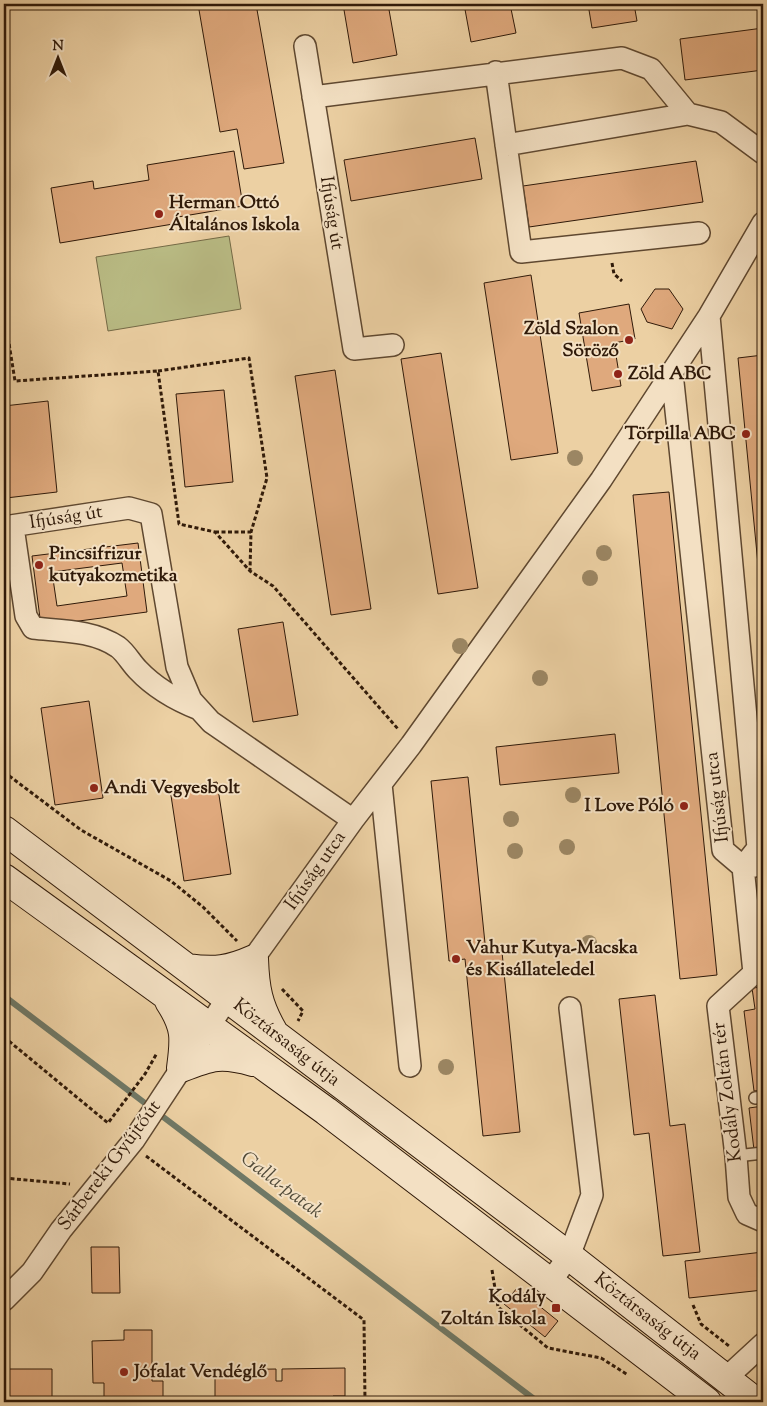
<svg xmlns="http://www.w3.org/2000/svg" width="767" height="1406" viewBox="0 0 767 1406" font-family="'Sorts Mill Goudy',serif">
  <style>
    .garden { fill: #b9bb84; stroke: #746a46 }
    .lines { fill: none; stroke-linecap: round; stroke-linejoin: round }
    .stream { stroke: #6f7865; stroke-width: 6 }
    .building { fill: #dfa97d; stroke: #301a09; fill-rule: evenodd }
    .lane-casing { stroke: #5f4830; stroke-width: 14 }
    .street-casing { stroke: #5f4830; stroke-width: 24 }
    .secondary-casing { stroke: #301a09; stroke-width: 30 }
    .path { stroke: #301a09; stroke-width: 3; stroke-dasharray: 4 2.5; stroke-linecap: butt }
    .lane { stroke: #f3e0c3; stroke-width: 11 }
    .street { stroke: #f3e0c3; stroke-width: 21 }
    .secondary { stroke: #f3e0c3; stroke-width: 28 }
    .tree { fill: #9b8663 }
    .poi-dot { fill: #8f2418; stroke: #f3e0c3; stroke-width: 2 }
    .labels { text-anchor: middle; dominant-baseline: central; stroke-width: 4; stroke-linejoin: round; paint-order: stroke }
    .poi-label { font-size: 19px; font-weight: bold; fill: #301a09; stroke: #f3e0c3; text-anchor: start }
    .street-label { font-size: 19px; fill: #301a09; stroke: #f3e0c3 }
    .water-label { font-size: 20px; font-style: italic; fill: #504937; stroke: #f3e0c3 }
  </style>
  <rect width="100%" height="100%" fill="#ecd0a3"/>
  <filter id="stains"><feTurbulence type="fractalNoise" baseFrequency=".004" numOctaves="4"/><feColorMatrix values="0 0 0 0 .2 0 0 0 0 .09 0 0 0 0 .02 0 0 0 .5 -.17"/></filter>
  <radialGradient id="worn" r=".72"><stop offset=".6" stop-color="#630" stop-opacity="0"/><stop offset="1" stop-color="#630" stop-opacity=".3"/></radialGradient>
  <path class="garden" d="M229,236L241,309L108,331L96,257Z"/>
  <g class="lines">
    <path class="stream" d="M4,996L538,1402"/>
  </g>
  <path class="building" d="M198,4H256L284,163L244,169L237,129L220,132Z
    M343,4H388L397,55L353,63Z
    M464,4H510L516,33L471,42Z
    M588,4H634L637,21L592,28Z
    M763,28V70L685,80L680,39Z
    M475,138L482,179L351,201L344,160Z
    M234,151L243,206L178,217L179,223L60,243L51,188L93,181L94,189L149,180L147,165Z
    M696,161L703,202L529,227L523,186Z
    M531,275L558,453L511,460L484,283Z
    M655,289H669L683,309L672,329L647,322L641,309Z
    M629,304L635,339L614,343L621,386L592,391L579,313Z
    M441,353L478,588L438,594L401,359Z
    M763,355V616L738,358Z
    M335,370L371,609L331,615L295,376Z
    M224,390L233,482L185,487L176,394Z
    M48,401L57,492L6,498L4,471V406Z
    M669,492L717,975L680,979L633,495Z
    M138,543L147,612L41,626L32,556ZM122,563L127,596L57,606L52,572Z
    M283,622L298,715L253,722L238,629Z
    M89,701L103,798L55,805L41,708Z
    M615,734L619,773L500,785L496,747Z
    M468,777L486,953L502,952L520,1132L483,1136L465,959L449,961L431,781Z
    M217,782L231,874L184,881L170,789Z
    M763,987V1090L754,1091L744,1011L755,1009L752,988Z
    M655,995L670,1126L685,1124L700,1252L663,1256L649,1133L634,1135L619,999Z
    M763,1106V1149L754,1150L749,1108Z
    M91,1247H119L120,1293H92Z
    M763,1252V1290L689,1298L685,1261Z
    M517,1288L558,1321L545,1337L504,1304Z
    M124,1330H152V1381H163V1402H104V1383H93L92,1341L124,1340Z
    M345,1368V1396H333V1402H227V1398H215V1370L276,1369V1381H282V1369Z
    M4,1369H52V1402H4Z"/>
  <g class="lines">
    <g class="lane-casing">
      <path id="lane" d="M755,1098L763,1097
        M736,1156L763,1153"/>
    </g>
    <g class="street-casing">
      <path id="street" d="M305,46L354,349L393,345
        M496,72L521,252L699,233
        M313,97L622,58L651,69L688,114
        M506,145L688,114L721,122L763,153
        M672,373L723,850L743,867L758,848L709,316
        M4,527L129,508L151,514L177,667L191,700L211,722L353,820
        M13,527L26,616L33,628C61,631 93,630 118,647C126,653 131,663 138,670C155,688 176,700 199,709
        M381,784L410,1066
        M755,866L743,867L754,973L718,1006L736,1156L739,1197L747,1214L763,1221
        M551,1281L569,1256L592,1195L570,1008
        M4,1300L32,1272L61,1230L134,1140L256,955L353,820L411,745L601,480L709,316L763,223
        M725,1379L763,1344"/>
    </g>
    <g class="secondary-casing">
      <path id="secondary" d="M4,830L569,1256L756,1402
        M4,878L326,1111L707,1402
        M188,968C215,972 229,970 254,959C255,988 258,1005 273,1031
        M169,1001C186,1027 185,1038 181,1068C212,1056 221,1053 253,1062"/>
    </g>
    <path class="path" d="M612,263L614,274L622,281
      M4,312L15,381L158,371L179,524L215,532L250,571L273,586L398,729
      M158,371L249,358L267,478L251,532L250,570
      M215,532H251
      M4,772L81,830L171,881L203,907L237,941
      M282,989L303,1011L298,1021
      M4,1037L108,1123L145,1074L157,1053
      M146,1156L364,1320L365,1402
      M4,1178L70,1184
      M492,1270L498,1307L548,1348L601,1358L628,1375
      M693,1305L701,1324L729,1346"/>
    <use href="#lane" class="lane"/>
    <use href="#street" class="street"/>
    <use href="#secondary" class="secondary"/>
  </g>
  <g class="tree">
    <circle cx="575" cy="458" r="8"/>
    <circle cx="604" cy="553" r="8"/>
    <circle cx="590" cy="578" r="8"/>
    <circle cx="460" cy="646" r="8"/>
    <circle cx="540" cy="678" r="8"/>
    <circle cx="573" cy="795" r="8"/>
    <circle cx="511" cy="819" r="8"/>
    <circle cx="567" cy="847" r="8"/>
    <circle cx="515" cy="851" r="8"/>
    <circle cx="589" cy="943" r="8"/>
    <circle cx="446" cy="1067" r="8"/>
  </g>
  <g class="poi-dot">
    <circle cx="159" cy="214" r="5"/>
    <circle cx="629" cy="340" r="5"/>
    <circle cx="618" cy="374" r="5"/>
    <circle cx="746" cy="434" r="5"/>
    <circle cx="39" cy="565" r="5"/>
    <circle cx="94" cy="788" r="5"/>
    <circle cx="684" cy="806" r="5"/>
    <circle cx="456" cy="959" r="5"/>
    <rect x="551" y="1303" width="10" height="10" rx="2.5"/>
    <circle cx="124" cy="1372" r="5"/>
  </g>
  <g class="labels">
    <g class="poi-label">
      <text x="169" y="203">Herman Ottó<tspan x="169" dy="22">Általános Iskola</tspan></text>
      <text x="619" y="329" text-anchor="end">Zöld Szalon<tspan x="619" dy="22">Söröző</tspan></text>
      <text x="628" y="374">Zöld ABC</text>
      <text x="736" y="434" text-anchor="end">Törpilla ABC</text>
      <text x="49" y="554">Pincsifrizur<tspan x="49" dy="22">kutyakozmetika</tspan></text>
      <text x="104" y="788">Andi Vegyesbolt</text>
      <text x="674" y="806" text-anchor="end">I Love Póló</text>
      <text x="466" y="948">Vahur Kutya-Macska<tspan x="466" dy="22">és Kisállateledel</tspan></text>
      <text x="546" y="1297" text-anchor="end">Kodály<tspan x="546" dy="22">Zoltán Iskola</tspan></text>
      <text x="134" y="1372">Jófalat Vendéglő</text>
    </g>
    <g class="street-label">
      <text transform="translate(331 213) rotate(81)">Ifjúság út</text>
      <text transform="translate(66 518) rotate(-9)">Ifjúság út</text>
      <text transform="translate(718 797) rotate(-97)">Ifjúság utca</text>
      <text transform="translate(316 871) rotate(-55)">Ifjúság utca</text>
      <text transform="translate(286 1043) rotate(38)">Köztársaság útja</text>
      <text transform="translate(728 1092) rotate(-97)">Kodály Zoltán tér</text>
      <text transform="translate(110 1166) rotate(-53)">Sárbereki Gyűjtőút</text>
      <text transform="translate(647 1317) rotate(38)">Köztársaság útja</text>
    </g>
    <g class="water-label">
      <text transform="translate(281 1186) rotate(37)">Galla-patak</text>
    </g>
  </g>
  <rect width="767" height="1406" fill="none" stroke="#ecd0a3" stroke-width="20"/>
  <rect x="5" y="5" width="757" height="1396" fill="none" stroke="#301a09" stroke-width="2.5"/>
  <rect x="10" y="10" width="747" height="1386" fill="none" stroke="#301a09"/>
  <g transform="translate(58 58)" stroke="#f3e0c3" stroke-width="4" paint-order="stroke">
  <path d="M0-4L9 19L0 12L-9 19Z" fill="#301a09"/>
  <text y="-8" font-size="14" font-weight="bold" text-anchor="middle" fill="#301a09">N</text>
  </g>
  <rect width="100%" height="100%" filter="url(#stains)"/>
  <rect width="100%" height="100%" fill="url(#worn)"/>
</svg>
